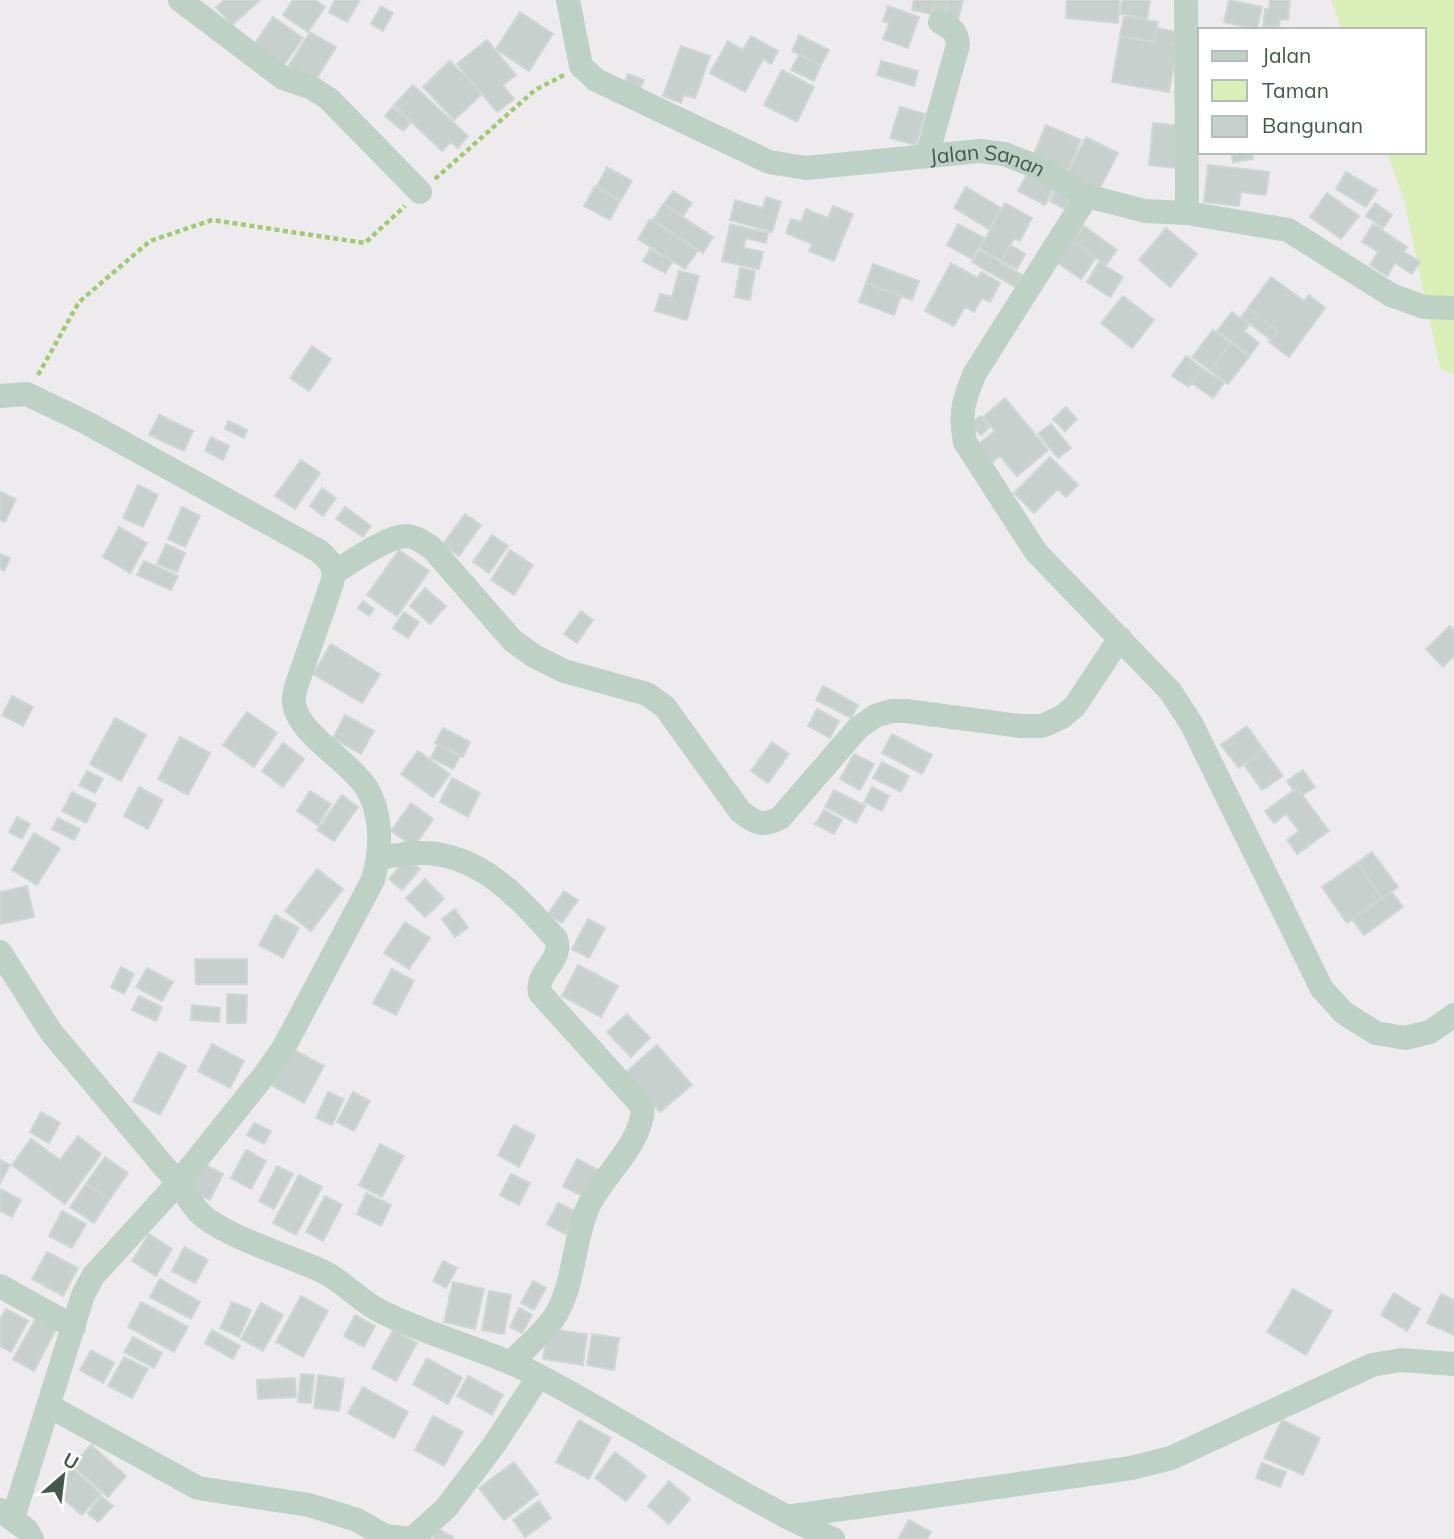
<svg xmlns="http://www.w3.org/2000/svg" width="1454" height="1539" viewBox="0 0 1454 1539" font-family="Mulish,sans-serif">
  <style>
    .green { fill: #daeeb7 }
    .building { fill: #c8d0ce; stroke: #cfd7d5; stroke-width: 2 }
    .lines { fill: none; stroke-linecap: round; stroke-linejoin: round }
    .path { stroke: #9fcc6f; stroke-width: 4.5; stroke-dasharray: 5 3.5; stroke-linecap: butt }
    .street { stroke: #bed1c6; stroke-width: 24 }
    .labels { text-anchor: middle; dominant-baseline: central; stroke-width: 5; stroke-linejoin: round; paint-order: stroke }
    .street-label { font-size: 21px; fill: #43594d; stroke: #fff }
  </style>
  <rect width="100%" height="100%" fill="#eeebee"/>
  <path class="green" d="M1331,0H1454V375L1440,368L1404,200L1387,152H1424V30H1342Z"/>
  <path class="building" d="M224,0H260L232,25L216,7Z
    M293,0H315L325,7L308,32L283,15Z
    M335,0H360L347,22L329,12Z
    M914,0H935L932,14L912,10Z
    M935,0H948L944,17L932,14Z
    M948,0H963L958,20L944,17Z
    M1067,0H1119L1118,23L1066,18Z
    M1122,0H1150L1147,18L1120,14Z
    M1229,0L1262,7L1257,29L1224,22Z
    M1270,0H1290L1288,20L1280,19L1279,28L1263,26L1265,9H1269Z
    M381,6L393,13L383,31L371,24Z
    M888,6L919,17L908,48L883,39L889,23L883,21Z
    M520,12L553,34L529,71L496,49Z
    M1124,16L1158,22L1154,42L1120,36Z
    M273,17L303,38L279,72L249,52Z
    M1157,28L1176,32L1173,46L1177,47L1169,92L1112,82L1120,36L1154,42Z
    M310,32L336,47L312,86L286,70Z
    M799,35L829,50L821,65L792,51Z
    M751,36L778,51L771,64L763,59L745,92L710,73L728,41L743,50Z
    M487,40L516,75L503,85L514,99L497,112L457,64Z
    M681,46L710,56L695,98L684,95L681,103L663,96Z
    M799,55L821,65L814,81L791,70Z
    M1196,58H1200V114H1195Z
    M450,61L482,94L454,120L423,87Z
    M881,61L918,71L914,86L877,75Z
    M782,70L814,87L797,122L764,105Z
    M628,74L644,80L639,92L623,86Z
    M413,85L468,136L458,148L451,142L442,151L394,105Z
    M393,107L411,122L403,131L385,116Z
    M900,107L925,114L916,145L890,138Z
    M1153,123L1180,126L1176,168L1149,165Z
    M1046,125L1081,140L1066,175L1031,161Z
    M1086,137L1118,153L1099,190L1067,174Z
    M1231,152H1252L1253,159L1233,162Z
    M1208,165L1269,172L1266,195L1241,192L1239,206L1204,202Z
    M607,167L632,181L621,200L597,186Z
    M1346,172L1377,190L1366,207L1336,189Z
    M1027,174L1054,187L1045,205L1018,191Z
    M595,186L620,201L610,220L584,206Z
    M966,187L1001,208L989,229L954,208Z
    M1056,187L1072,194L1065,209L1050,201Z
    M673,191L692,203L683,216L664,204Z
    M1327,193L1359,216L1341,239L1310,217Z
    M766,197L781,202L772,232L730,220L735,200L763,208Z
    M1005,203L1032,218L1020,241L1014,238L1002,261L980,249Z
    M1375,203L1392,215L1383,228L1366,216Z
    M663,204L713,237L703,253L653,220Z
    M833,206L853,214L834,261L809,251L812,244L786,233L791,219L801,222L806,209L828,218Z
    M650,219L698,250L685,269L638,239Z
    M730,224L768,233L766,243L746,238L744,248L763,252L759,269L722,261Z
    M958,224L984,238L972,259L947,245Z
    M1373,224L1407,247L1404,252L1420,262L1412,274L1395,263L1387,276L1370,265L1378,252L1362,242Z
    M1084,226L1117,250L1106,265L1073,241Z
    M1166,228L1197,254L1170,287L1139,260Z
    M1073,241L1096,258L1081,279L1058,263Z
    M1010,245L1025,254L1017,269L1002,261Z
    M650,249L672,262L665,273L643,261Z
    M980,250L1022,275L1015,287L972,262Z
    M1099,262L1123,277L1110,297L1087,282Z
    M951,263L978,278L981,272L1000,283L990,302L982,298L974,312L965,307L954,326L925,311Z
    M873,264L919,281L912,300L866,283Z
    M740,268L755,271L750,300L735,297Z
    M679,271L699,276L687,320L655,311L660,294L672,297Z
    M1271,277L1304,301L1309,295L1325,308L1289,357L1269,342L1278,331L1248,308Z
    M866,283L901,296L894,315L859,302Z
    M1123,296L1154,320L1132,348L1101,323Z
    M1248,308L1278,331L1271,340L1241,317Z
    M1232,312L1249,325L1244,331L1259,343L1250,355L1217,331Z
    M1213,330L1231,343L1210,370L1192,357Z
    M1231,343L1249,357L1228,384L1210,370Z
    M312,346L331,359L309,391L290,378Z
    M1186,356L1202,368L1189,387L1172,376Z
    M1202,368L1224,383L1213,398L1192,383Z
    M1005,398L1048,450L1017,476L1000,456L990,464L975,447L995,431L983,417Z
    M1066,407L1077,419L1065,431L1053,419Z
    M159,415L193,431L184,451L149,435Z
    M980,416L990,427L981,435L970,424Z
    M228,421L247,430L244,438L225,429Z
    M1051,424L1071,448L1058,458L1038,434Z
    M211,437L229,446L223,460L205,451Z
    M1050,457L1078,485L1066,497L1058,489L1034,513L1014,493Z
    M301,460L320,473L295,509L275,496Z
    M138,485L158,495L143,527L123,518Z
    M322,488L336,498L323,516L310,506Z
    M0,492L16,499L5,522L0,520Z
    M182,507L200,516L185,547L168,539Z
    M345,507L371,526L363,537L336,519Z
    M465,514L481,525L459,556L443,544Z
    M119,527L147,543L130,573L103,557Z
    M492,535L508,546L489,573L473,562Z
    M166,544L185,553L177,572L157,564Z
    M399,550L429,571L397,616L367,595Z
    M510,550L533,565L514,595L491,580Z
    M0,554L10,558L4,571L0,569Z
    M144,561L178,576L171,590L137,575Z
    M425,588L446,606L430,624L410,606Z
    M363,601L374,609L369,616L358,608Z
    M581,611L593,620L577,643L564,634Z
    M404,612L419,622L408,638L393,628Z
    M1450,626L1454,630V656L1443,667L1426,649Z
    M331,644L380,674L362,703L313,674Z
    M823,686L858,705L851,718L816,700Z
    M12,696L33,707L23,726L2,715Z
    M817,709L839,721L830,738L808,726Z
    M247,712L277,733L254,767L223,745Z
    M345,715L374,731L361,754L333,738Z
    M115,718L146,735L121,781L90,764Z
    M1247,726L1264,750L1239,768L1221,745Z
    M443,728L470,742L463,757L435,743Z
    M892,734L932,755L922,774L882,753Z
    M180,737L210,753L188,795L158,779Z
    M772,742L789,754L768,783L751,771Z
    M283,743L304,759L283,787L262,771Z
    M438,744L460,756L453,769L431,758Z
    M1264,750L1283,776L1262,790L1244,765Z
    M418,751L450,774L433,797L401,774Z
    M854,754L874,764L860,790L840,779Z
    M882,762L909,776L901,792L873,778Z
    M1303,770L1315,787L1303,795L1297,788L1294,791L1287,781Z
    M87,771L103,779L95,793L79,785Z
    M452,778L480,793L468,817L440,802Z
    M139,787L163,800L148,829L124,816Z
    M872,787L889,796L882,811L864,802Z
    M1297,788L1329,831L1297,854L1287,840L1299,831L1286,814L1274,823L1265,811Z
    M834,790L865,806L856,823L825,807Z
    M310,791L331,804L318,825L297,811Z
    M72,792L96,804L86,823L62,811Z
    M342,795L358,807L334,841L317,830Z
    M411,803L433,819L414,847L391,831Z
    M824,810L842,820L834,834L815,824Z
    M17,817L30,824L22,839L9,832Z
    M58,818L80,829L74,840L52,829Z
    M34,833L60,848L37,885L12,870Z
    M1372,852L1398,887L1382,898L1357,863Z
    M407,858L420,869L402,890L389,879Z
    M1357,863L1382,898L1347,923L1322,887Z
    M317,869L343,889L311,931L285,911Z
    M425,879L444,899L425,917L406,898Z
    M27,886L34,917L0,924V892Z
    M564,891L578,900L562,923L548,914Z
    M1391,891L1403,907L1364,935L1352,919Z
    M455,909L468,928L455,937L442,919Z
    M275,915L299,928L283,958L259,945Z
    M588,919L605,928L589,958L572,949Z
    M405,922L430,938L409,969L384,953Z
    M195,959H247V984H196Z
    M578,965L618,986L601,1017L562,996Z
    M121,967L134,974L124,994L111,987Z
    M147,968L173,982L162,1001L136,987Z
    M392,969L414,981L396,1015L373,1003Z
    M227,994L247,995L246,1023H227Z
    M139,996L162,1007L156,1021L132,1010Z
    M192,1005L220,1008L219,1022L191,1020Z
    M627,1014L650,1038L631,1057L607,1032Z
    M212,1044L244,1061L230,1088L198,1071Z
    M657,1045L692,1085L660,1112L626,1072Z
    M292,1049L324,1066L304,1103L273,1086Z
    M159,1052L186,1066L160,1115L133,1101Z
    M328,1092L344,1099L332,1125L316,1118Z
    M353,1092L370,1101L354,1131L337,1122Z
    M41,1112L60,1123L49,1143L30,1132Z
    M254,1123L271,1131L264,1144L247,1135Z
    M514,1125L535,1136L519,1167L498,1155Z
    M78,1136L101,1154L65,1204L12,1165L31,1139L60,1160Z
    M380,1144L404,1156L382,1197L359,1185Z
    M246,1150L266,1161L251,1189L231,1178Z
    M105,1157L128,1173L109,1200L86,1184Z
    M577,1159L598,1170L584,1197L563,1186Z
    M0,1160L10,1165L0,1183Z
    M203,1164L223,1174L210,1200L189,1189Z
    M277,1166L293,1174L274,1209L259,1201Z
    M511,1174L530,1183L519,1205L500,1195Z
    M299,1175L322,1187L296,1235L273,1223Z
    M86,1184L109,1200L94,1223L70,1207Z
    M0,1189L21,1200L12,1217L0,1211Z
    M366,1193L391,1205L381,1226L357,1214Z
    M325,1196L342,1205L323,1241L306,1232Z
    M558,1203L577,1212L565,1234L547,1224Z
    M62,1211L86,1224L72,1248L49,1236Z
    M149,1234L172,1249L156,1276L132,1261Z
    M184,1247L208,1260L195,1283L172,1271Z
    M47,1252L78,1268L63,1296L32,1279Z
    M443,1261L457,1268L446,1288L433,1281Z
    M160,1279L200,1302L191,1319L150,1297Z
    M533,1281L546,1288L534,1310L521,1303Z
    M453,1282L484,1289L475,1329L444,1322Z
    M1293,1289L1332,1311L1306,1355L1267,1332Z
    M489,1291L511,1295L504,1334L482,1330Z
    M1394,1293L1420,1309L1407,1331L1381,1315Z
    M1441,1294L1454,1300V1335L1427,1323Z
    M301,1296L328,1311L303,1357L276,1342Z
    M141,1302L188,1327L174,1352L128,1327Z
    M232,1302L251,1310L239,1337L220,1328Z
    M261,1303L283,1315L263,1351L241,1339Z
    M519,1308L532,1315L522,1333L510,1327Z
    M6,1309L28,1321L11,1352L0,1346V1319Z
    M355,1315L375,1326L364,1347L344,1336Z
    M36,1318L56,1329L34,1371L13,1359Z
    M548,1329L587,1334L583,1365L543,1359Z
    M212,1330L240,1346L233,1359L205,1343Z
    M393,1330L417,1343L396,1381L372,1368Z
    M592,1334L619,1338L614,1370L587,1365Z
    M133,1337L162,1353L154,1368L124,1352Z
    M91,1350L114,1363L103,1383L80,1370Z
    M124,1357L148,1369L132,1398L108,1386Z
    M427,1358L462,1378L448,1404L413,1384Z
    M301,1374L314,1375L311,1403L298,1402Z
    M318,1375L344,1379L339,1411L314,1408Z
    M468,1376L503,1395L492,1415L457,1396Z
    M295,1378L296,1397L258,1399L257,1380Z
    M363,1387L408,1412L394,1438L348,1413Z
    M433,1416L463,1432L444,1466L415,1450Z
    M579,1420L611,1438L589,1479L556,1462Z
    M1282,1420L1320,1438L1303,1475L1264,1458Z
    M91,1445L126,1476L108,1497L72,1465Z
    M615,1452L646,1476L626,1501L595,1478Z
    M514,1462L538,1494L504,1520L479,1488Z
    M1262,1463L1286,1472L1280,1487L1256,1478Z
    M70,1466L101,1494L82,1515L51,1488Z
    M669,1481L690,1499L669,1524L648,1506Z
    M101,1496L113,1506L98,1522L88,1513Z
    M539,1501L551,1518L525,1537L513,1520Z
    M909,1520L931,1532L927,1539H898Z
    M438,1529L453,1537L452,1539H433Z"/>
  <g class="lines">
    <path class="path" d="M435,179L535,90L564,75
      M38,375L79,302L150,241L212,220L365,243L405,206"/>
    <g class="street">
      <path d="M180,0L283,78L312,88L329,99L420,192"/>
      <path id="s1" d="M568,0L581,66L596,80L769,162L806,168L980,151L1004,154L1038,167L1087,196L1145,211L1187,213L1288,230L1391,295L1424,307L1454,308"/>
      <path d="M1186,0L1187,213"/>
      <path d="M927,156L958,45C957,31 952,29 940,22"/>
      <path d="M1087,196L975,373C964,399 959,413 965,442L1036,552L1170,691L1191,723L1322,989L1344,1013L1376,1033L1405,1038L1430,1032L1454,1015"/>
      <path d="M0,396L27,394L87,423L319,551C330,561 336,567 332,583L296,687C295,692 293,698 294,703C298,736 355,763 370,794C383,822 381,851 373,880L284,1047L266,1073L178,1183L93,1276L83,1295L13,1518"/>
      <path d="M335,572C352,562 387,536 406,536C415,536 425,543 432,548L512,640L534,656L564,671L647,694L665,707L740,811C755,823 763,828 781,817L858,728L875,716L891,711H906L1020,726H1042L1062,717L1075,706L1120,638"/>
      <path d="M379,858C393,856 409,852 423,853C481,854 520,899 556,939C564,961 535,971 540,993L643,1107C642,1144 605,1173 589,1205C572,1241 576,1285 553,1319C542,1334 525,1348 512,1362"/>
      <path d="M0,952L51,1032L178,1183C187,1196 195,1211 208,1220C241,1242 287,1255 324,1272C344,1282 360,1301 380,1311C431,1337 487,1349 537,1375C637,1427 730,1492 833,1539"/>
      <path d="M0,1286L74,1327"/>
      <path d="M49,1406L198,1488L309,1505L357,1520L385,1536L412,1539L446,1508L494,1445L539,1376"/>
      <path d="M0,1510L27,1530L32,1539"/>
      <path d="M786,1517L1131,1468L1171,1458L1372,1365L1401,1360L1454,1364"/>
    </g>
  </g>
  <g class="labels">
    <g class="street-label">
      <text stroke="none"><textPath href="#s1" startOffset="500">Jalan Sanan</textPath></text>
    </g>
  </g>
  <rect x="1198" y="28" width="228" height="126" fill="#ffffff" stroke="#b4bdb8" stroke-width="2"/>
  <rect x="1212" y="51" width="35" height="10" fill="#bed1c6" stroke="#b4bdb8" stroke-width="2"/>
  <text x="1262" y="63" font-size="21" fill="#43594d">Jalan</text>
  <rect x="1212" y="80" width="35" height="21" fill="#daeeb7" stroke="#b4bdb8" stroke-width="2"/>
  <text x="1262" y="98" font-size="21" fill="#43594d">Taman</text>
  <rect x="1212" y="116" width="35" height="21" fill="#c8d0ce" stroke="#b4bdb8" stroke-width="2"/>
  <text x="1262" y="133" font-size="21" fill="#43594d">Bangunan</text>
  <g transform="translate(63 1476) rotate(28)" stroke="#ffffff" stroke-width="5" paint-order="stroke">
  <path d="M0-5L12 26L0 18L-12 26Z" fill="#43594d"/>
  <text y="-10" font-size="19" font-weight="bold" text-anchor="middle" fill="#43594d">U</text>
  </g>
</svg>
